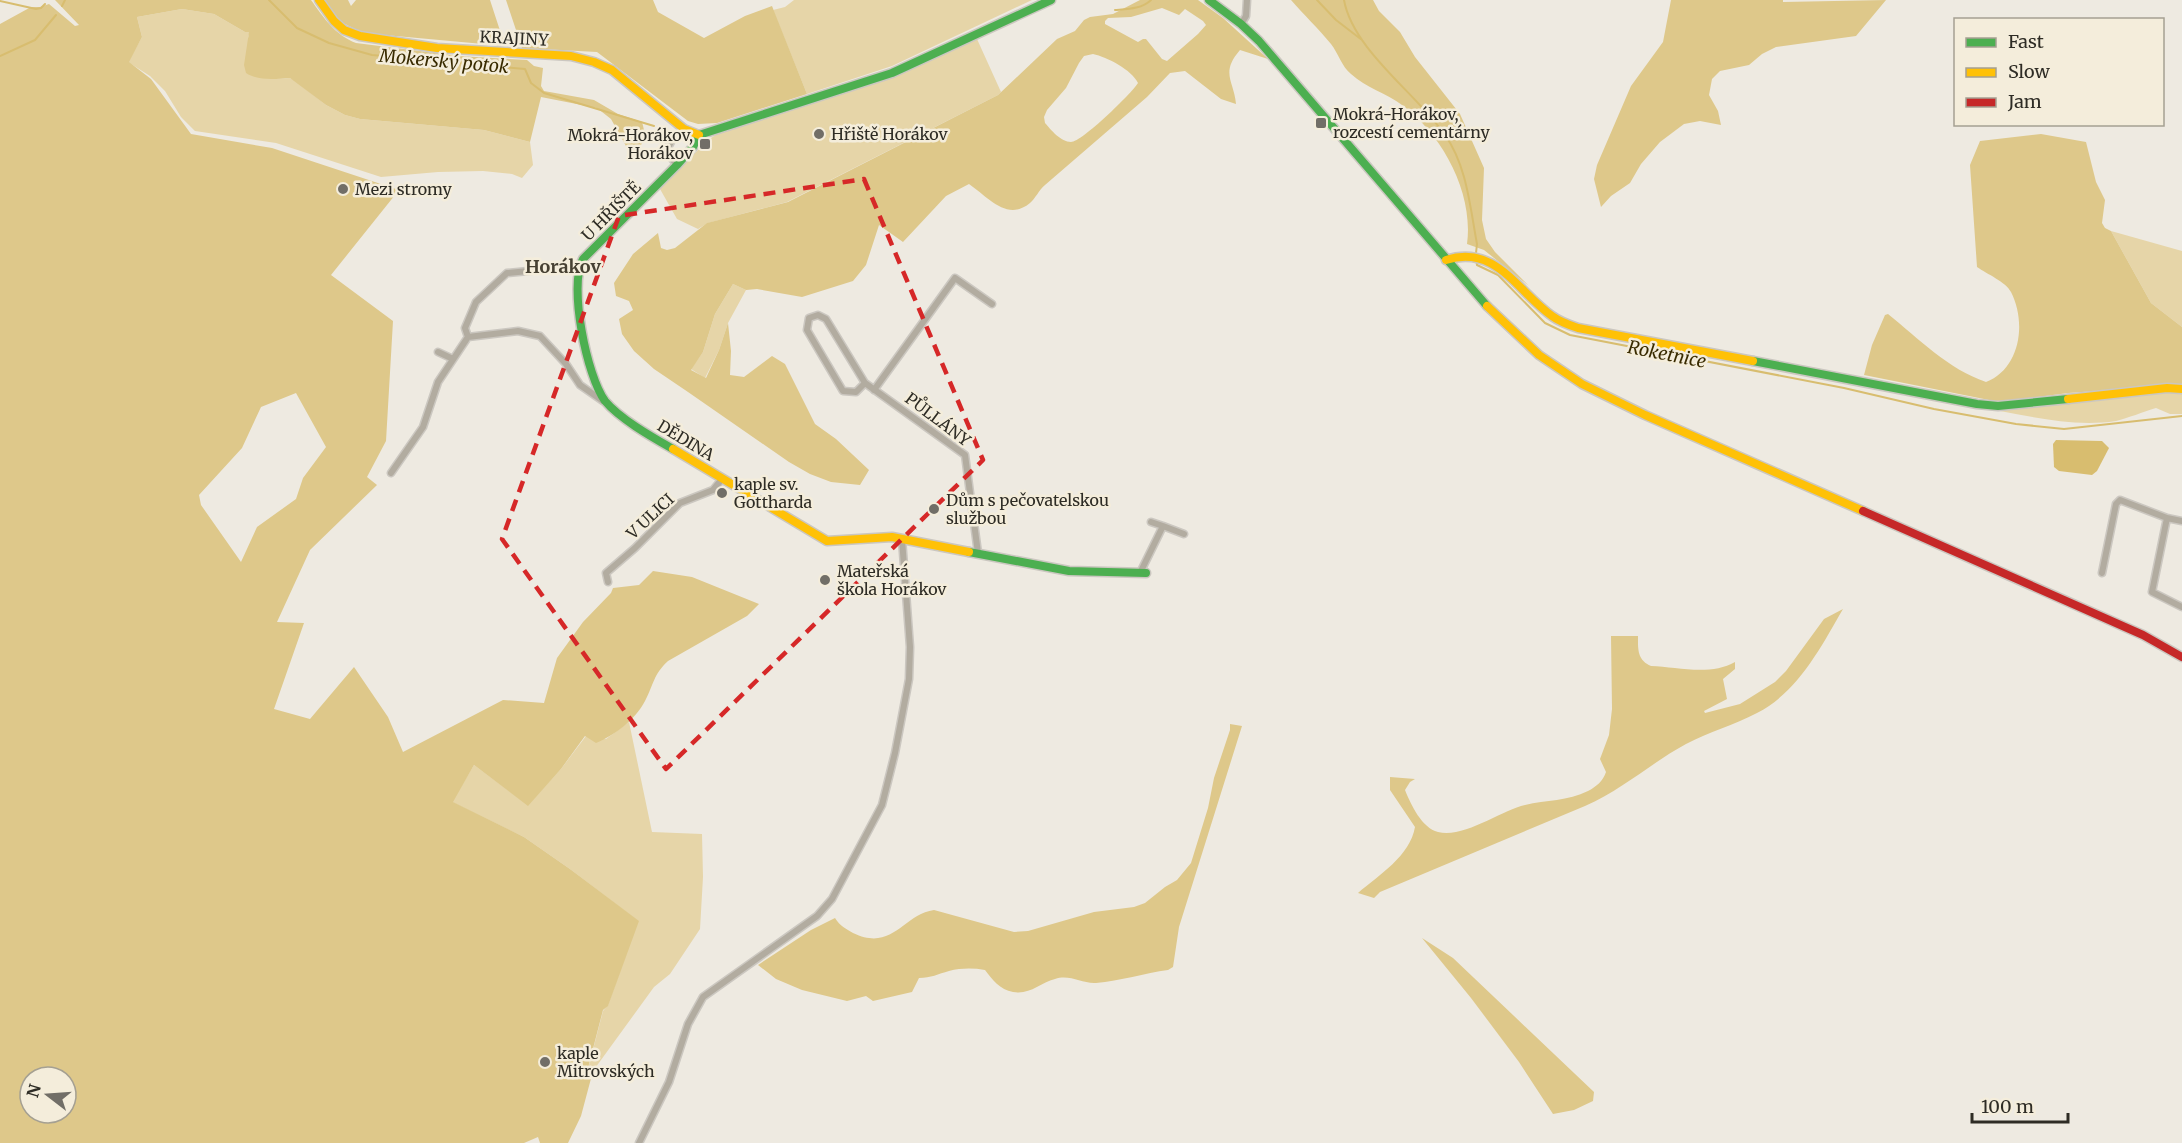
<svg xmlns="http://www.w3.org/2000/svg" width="2182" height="1143" viewBox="0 0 2182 1143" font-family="Merriweather,serif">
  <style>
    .green { fill: #e6d5a8 }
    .forest { fill: #dec88a; fill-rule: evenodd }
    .water { fill: #d8bd6f }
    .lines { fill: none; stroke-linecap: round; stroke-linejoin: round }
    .stream { stroke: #d8bd6f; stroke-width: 2 }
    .street-casing { stroke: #cbc7c0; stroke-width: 9 }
    .fast-casing { stroke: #cbc7c0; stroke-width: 11 }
    .slow-casing { stroke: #cbc7c0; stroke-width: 11 }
    .jam-casing { stroke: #cbc7c0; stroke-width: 11 }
    .street { stroke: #b2aca0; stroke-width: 6 }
    .fast { stroke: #4caf50; stroke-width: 8 }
    .slow { stroke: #ffc107; stroke-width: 8 }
    .jam { stroke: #c62828; stroke-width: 8 }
    .marked { fill: none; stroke: #d62828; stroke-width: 4.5; stroke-dasharray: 12 8; stroke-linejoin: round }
    .poi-dot { fill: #716e67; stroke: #f4eddb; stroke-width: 2 }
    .labels { text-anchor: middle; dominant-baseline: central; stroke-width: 5; stroke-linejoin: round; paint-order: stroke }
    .street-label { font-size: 16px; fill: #2e2c25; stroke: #f4eddb }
    .poi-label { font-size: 16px; fill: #2e2c25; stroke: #f4eddb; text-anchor: start }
    .water-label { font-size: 18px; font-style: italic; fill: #392b00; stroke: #f4eddb }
    .neighbourhood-label { font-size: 18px; font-weight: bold; fill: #464032; stroke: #f4eddb }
  </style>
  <rect width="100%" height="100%" fill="#eeeae1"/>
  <path class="green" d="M794,0H1032L892,66L807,94L773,10L785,7Z
    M182,9L214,14L245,32H250L248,37L274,79L290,78L294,80L326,105L345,115L360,119L484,130L530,142L533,165L522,178L512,174L483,171L438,172L381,177L276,143L195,131L181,117L165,91L150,76L128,62L142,37L137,17Z
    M977,39L1001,92L998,95L787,202L708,223L698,229L677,219L660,189L700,148L699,146L723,130L875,83Z
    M2111,231L2182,251V327L2151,303Z
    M733,284L746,290L728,323L719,350L705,378L691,369L703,352L715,314Z
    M2165,392L2182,394V414H2170L2156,408C2143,412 2128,418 2116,421C2076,427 2039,418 2000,411Z
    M629,722L652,832L702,834L703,877L700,929L670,974L654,987L593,1071L588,1069L603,1011L608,1005L638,921L570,869L524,837L452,802L474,765L528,805L561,769L586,736L606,739Z"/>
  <path class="forest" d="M55,0H311C324,18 335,35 356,43L459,56L527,60L534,66L543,68L541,86L544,91L594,100L618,114L642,122C647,140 645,142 631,155L611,119L597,108L541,97L530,142L484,130L360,119L345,115L326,105L290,78C275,79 258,81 246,73L244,65L249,32H245L214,14L182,9L137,17L142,37L129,62L151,79L191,134L272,148L399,190L331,275L393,321L386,441L367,477L377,485L310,550L277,622L304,623L274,709L310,719L354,667L388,717L403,752L503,700L544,703L557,658L583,622L611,593L613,588L639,585L653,571L692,577L759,604L747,616L668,661C653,675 654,684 645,701C635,720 615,735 596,743L585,736L561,769L528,806L474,765L453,802L524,837L570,869L639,921L608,1006L603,1010L588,1068L593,1071L581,1116L568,1143H540L538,1137L524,1143H0V24L31,7H40L49,4L75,26L79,25ZM296,393L326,447L303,478L296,499L257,527L241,562L201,505L199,495L242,448L261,407ZM30,1077H66V1113H30Z
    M324,0H348L351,6L356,0H490L505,46L363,33L341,22Z
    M506,0H653L658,12L704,38L745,16L772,6L807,94L717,123L698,124L688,121L597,52L522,48Z
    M1140,0H1198L1223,18L1268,59L1240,50C1220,73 1234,81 1236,104L1221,99L1185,71L1170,73L1147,97L1045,185C1039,190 1035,199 1030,203C1007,222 988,197 969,184L946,196L903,242L879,225L866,265L853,281L802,297L757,289L746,290L733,284L715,314L703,352L691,370L706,378L719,350L728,323L731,351L730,375L744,377L772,356L785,364L815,424L836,439L869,470L860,485L831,482L810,474L789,462L688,392L654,369L634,351L622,334L619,319L633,310L629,301L616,296L614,283L633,254L658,233L661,248L667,250L675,248L707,223L788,202L998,95L1057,39L1075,31L1084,20L1090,17L1113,14ZM1162,8L1179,15L1185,9L1203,21L1206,25L1198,34L1167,61L1162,59L1146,39H1143L1138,42L1105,24V21L1108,18L1131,17ZM1093,54C1107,57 1132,70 1138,83C1132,93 1082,142 1071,142C1061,142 1051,130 1045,123L1044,117L1047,110L1066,88L1079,63L1084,56Z
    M1291,0H1373L1379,11L1400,32L1415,57L1460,114L1484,168L1482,220L1486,239L1495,252L1529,286L1484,250L1467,244C1474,193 1442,134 1402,105C1386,93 1366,88 1351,74C1342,67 1338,53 1331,44C1318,28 1304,15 1291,0Z
    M1671,0H1783V2L1886,0L1856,36L1776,47L1762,54L1749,65L1720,71L1712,79L1709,95L1718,111L1721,125L1700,121L1684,124L1660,142L1641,164L1630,183L1611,196L1601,207L1594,179L1597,165L1631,86L1663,42Z
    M2041,134L2086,142L2096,182L2105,200L2102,223L2105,228L2111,231L2151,303L2182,327V385L2068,393L1999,402L1864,375L1872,345L1885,315L1888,314C1919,339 1948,369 1986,382C2020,369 2027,323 2011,292C2006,282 1987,274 1977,267L1970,165L1980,141Z
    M1843,609C1821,647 1798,692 1757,713C1734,725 1709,732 1686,744C1651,763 1622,790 1585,806L1380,892L1374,898L1358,893C1379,875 1410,856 1415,827L1390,790V777L1415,779L1410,782L1405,790C1411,805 1422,828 1438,832C1463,839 1502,810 1525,805C1546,800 1568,801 1588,791C1596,787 1603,781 1606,772L1600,759L1609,735L1612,709L1611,636H1638C1638,649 1637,660 1651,666C1677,667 1711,676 1735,662V669L1723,679L1727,699L1704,711L1705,713L1740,704L1775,682L1786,671L1824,619Z
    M1230,724L1242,726L1179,927L1173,967L1168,970C1145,973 1120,981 1096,983C1082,984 1070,974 1055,979C1040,983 1030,995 1013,992C1000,990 992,979 985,970C973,968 961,968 949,971C938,974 931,978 919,978L912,992L873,1001L866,996L847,1001L802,990L776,979L758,965L811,930L835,918C840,926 846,929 853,933C893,952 902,915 934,910L1014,932L1028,931L1094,912L1134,907L1145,903L1165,887L1177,880L1191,863L1208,808L1214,778L1230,730Z
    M1422,938L1453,958L1594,1092L1593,1101L1574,1110L1553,1114L1519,1062L1471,998Z"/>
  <path class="water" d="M2056,440L2102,441L2109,448L2097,471L2092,475L2059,471L2054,467L2053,444Z"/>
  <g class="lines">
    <path class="stream" d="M269,0L297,28L329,43L372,55L525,69L531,83L544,93L654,126
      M1317,0L1336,20L1362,40
      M1344,0C1353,50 1417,94 1445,135C1467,166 1470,207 1477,244L1476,253
      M0,1L36,9L41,8L45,4
      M62,6L65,0
      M1115,10C1127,9 1142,9 1151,0
      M0,56L35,40L56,15
      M1476,259L1477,265L1498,275L1545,323L1570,335L1844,388L1934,409L2016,424L2064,429L2182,416"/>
    <g class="street-casing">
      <path id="street" d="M1241,24L1246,16L1247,0
        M677,165L666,151L672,140L684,129
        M468,337L465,328L476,302L507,273L579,266
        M438,352L453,359
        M865,383L856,392L843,391L807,330L809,318L818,315L826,319L865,383L965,455L978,553
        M874,390L955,278L992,304
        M391,473L423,427L438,382L468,337L518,331L540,336L566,364L580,385L603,401
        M2167,518L2152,592L2182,607
        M1151,522L1163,526
        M1140,573L1163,526L1184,534
        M2102,573L2116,504L2120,500L2167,518L2182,521
        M608,582L606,573L635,548L680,503L713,490L722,479
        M639,1143L669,1082L688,1024L703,997L817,916L832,899L882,805L895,753L909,679L910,647L902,539"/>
    </g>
    <g class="fast-casing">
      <path id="fast" d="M1209,0L1241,24L1259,41L1487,306
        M699,135L892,73L1051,0
        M1753,361L1977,404L1998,406L2068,399
        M673,449C652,437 620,419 605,401C587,377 568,285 583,259L677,165L693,147L699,135
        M969,552L1069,571L1146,573"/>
    </g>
    <g class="slow-casing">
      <path id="slow" d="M319,0L334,21L344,30L360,36L437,48L571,56L594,62L612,70L684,129L699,135
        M1446,260C1496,244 1517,291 1552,316C1560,322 1569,325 1578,328L1753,361
        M1487,306L1539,355L1582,384L1645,415L1863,511
        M2068,399L2167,388L2182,389
        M673,449L827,541L892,537L969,552"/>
    </g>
    <g class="jam-casing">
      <path id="jam" d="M1863,511L2143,635L2182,657"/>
    </g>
    <use href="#street" class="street"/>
    <use href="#fast" class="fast"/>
    <use href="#slow" class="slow"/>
    <use href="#jam" class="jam"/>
  </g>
  <path class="marked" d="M864,179L983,460L666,769L502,539L619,216Z"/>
  <g class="poi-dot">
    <rect x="1315" y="117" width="12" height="12" rx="3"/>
    <circle cx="819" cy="134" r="6"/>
    <rect x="699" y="138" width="12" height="12" rx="3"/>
    <circle cx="343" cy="189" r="6"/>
    <circle cx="722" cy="493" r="6"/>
    <circle cx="934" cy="509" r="6"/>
    <circle cx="825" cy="580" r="6"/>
    <circle cx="545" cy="1062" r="6"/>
  </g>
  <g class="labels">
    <g class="street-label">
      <text transform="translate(514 38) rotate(3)">KRAJINY</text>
      <text transform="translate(611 211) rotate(-45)">U HŘIŠTĚ</text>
      <text transform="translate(938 419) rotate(37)">PŮLLÁNY</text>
      <text transform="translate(686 440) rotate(31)">DĚDINA</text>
      <text transform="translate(650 516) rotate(-43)">V ULICI</text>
    </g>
    <g class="poi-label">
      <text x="1333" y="114">Mokrá-Horákov,<tspan x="1333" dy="18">rozcestí cementárny</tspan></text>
      <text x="831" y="134">Hřiště Horákov</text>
      <text x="693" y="135" text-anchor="end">Mokrá-Horákov,<tspan x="693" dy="18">Horákov</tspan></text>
      <text x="355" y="189">Mezi stromy</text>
      <text x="734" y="484">kaple sv.<tspan x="734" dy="18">Gottharda</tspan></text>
      <text x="946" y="500">Dům s pečovatelskou<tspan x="946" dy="18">službou</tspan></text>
      <text x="837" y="571">Mateřská<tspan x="837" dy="18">škola Horákov</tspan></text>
      <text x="557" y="1053">kaple<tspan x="557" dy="18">Mitrovských</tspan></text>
    </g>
    <g class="water-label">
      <text transform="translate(444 61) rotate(5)">Mokerský potok</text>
      <text transform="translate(1667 354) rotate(11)">Roketnice</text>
    </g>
    <g class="neighbourhood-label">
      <text x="563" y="266">Horákov</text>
    </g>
  </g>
  <rect x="1954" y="18" width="210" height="108" fill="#f4eddb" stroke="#a5a092" stroke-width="1.5"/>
  <rect x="1966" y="38" width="30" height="9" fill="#4caf50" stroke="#a5a092" stroke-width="1.5"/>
  <text x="2008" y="48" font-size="18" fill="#2e2c25">Fast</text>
  <rect x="1966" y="68" width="30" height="9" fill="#ffc107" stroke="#a5a092" stroke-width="1.5"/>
  <text x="2008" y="78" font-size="18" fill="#2e2c25">Slow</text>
  <rect x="1966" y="98" width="30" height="9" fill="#c62828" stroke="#a5a092" stroke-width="1.5"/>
  <text x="2008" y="108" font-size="18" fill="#2e2c25">Jam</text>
  <g transform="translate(48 1095) rotate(287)"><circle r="28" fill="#f4eddb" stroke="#a5a092" stroke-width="1.5"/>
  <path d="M0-4.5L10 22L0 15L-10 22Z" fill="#716e67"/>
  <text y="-9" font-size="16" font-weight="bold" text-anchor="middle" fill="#2e2c25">N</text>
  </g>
  <path d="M1972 1113v9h96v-9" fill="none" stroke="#2e2c25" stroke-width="3"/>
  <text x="1981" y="1113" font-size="18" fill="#2e2c25" stroke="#f4eddb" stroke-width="4.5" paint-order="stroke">100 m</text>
</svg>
